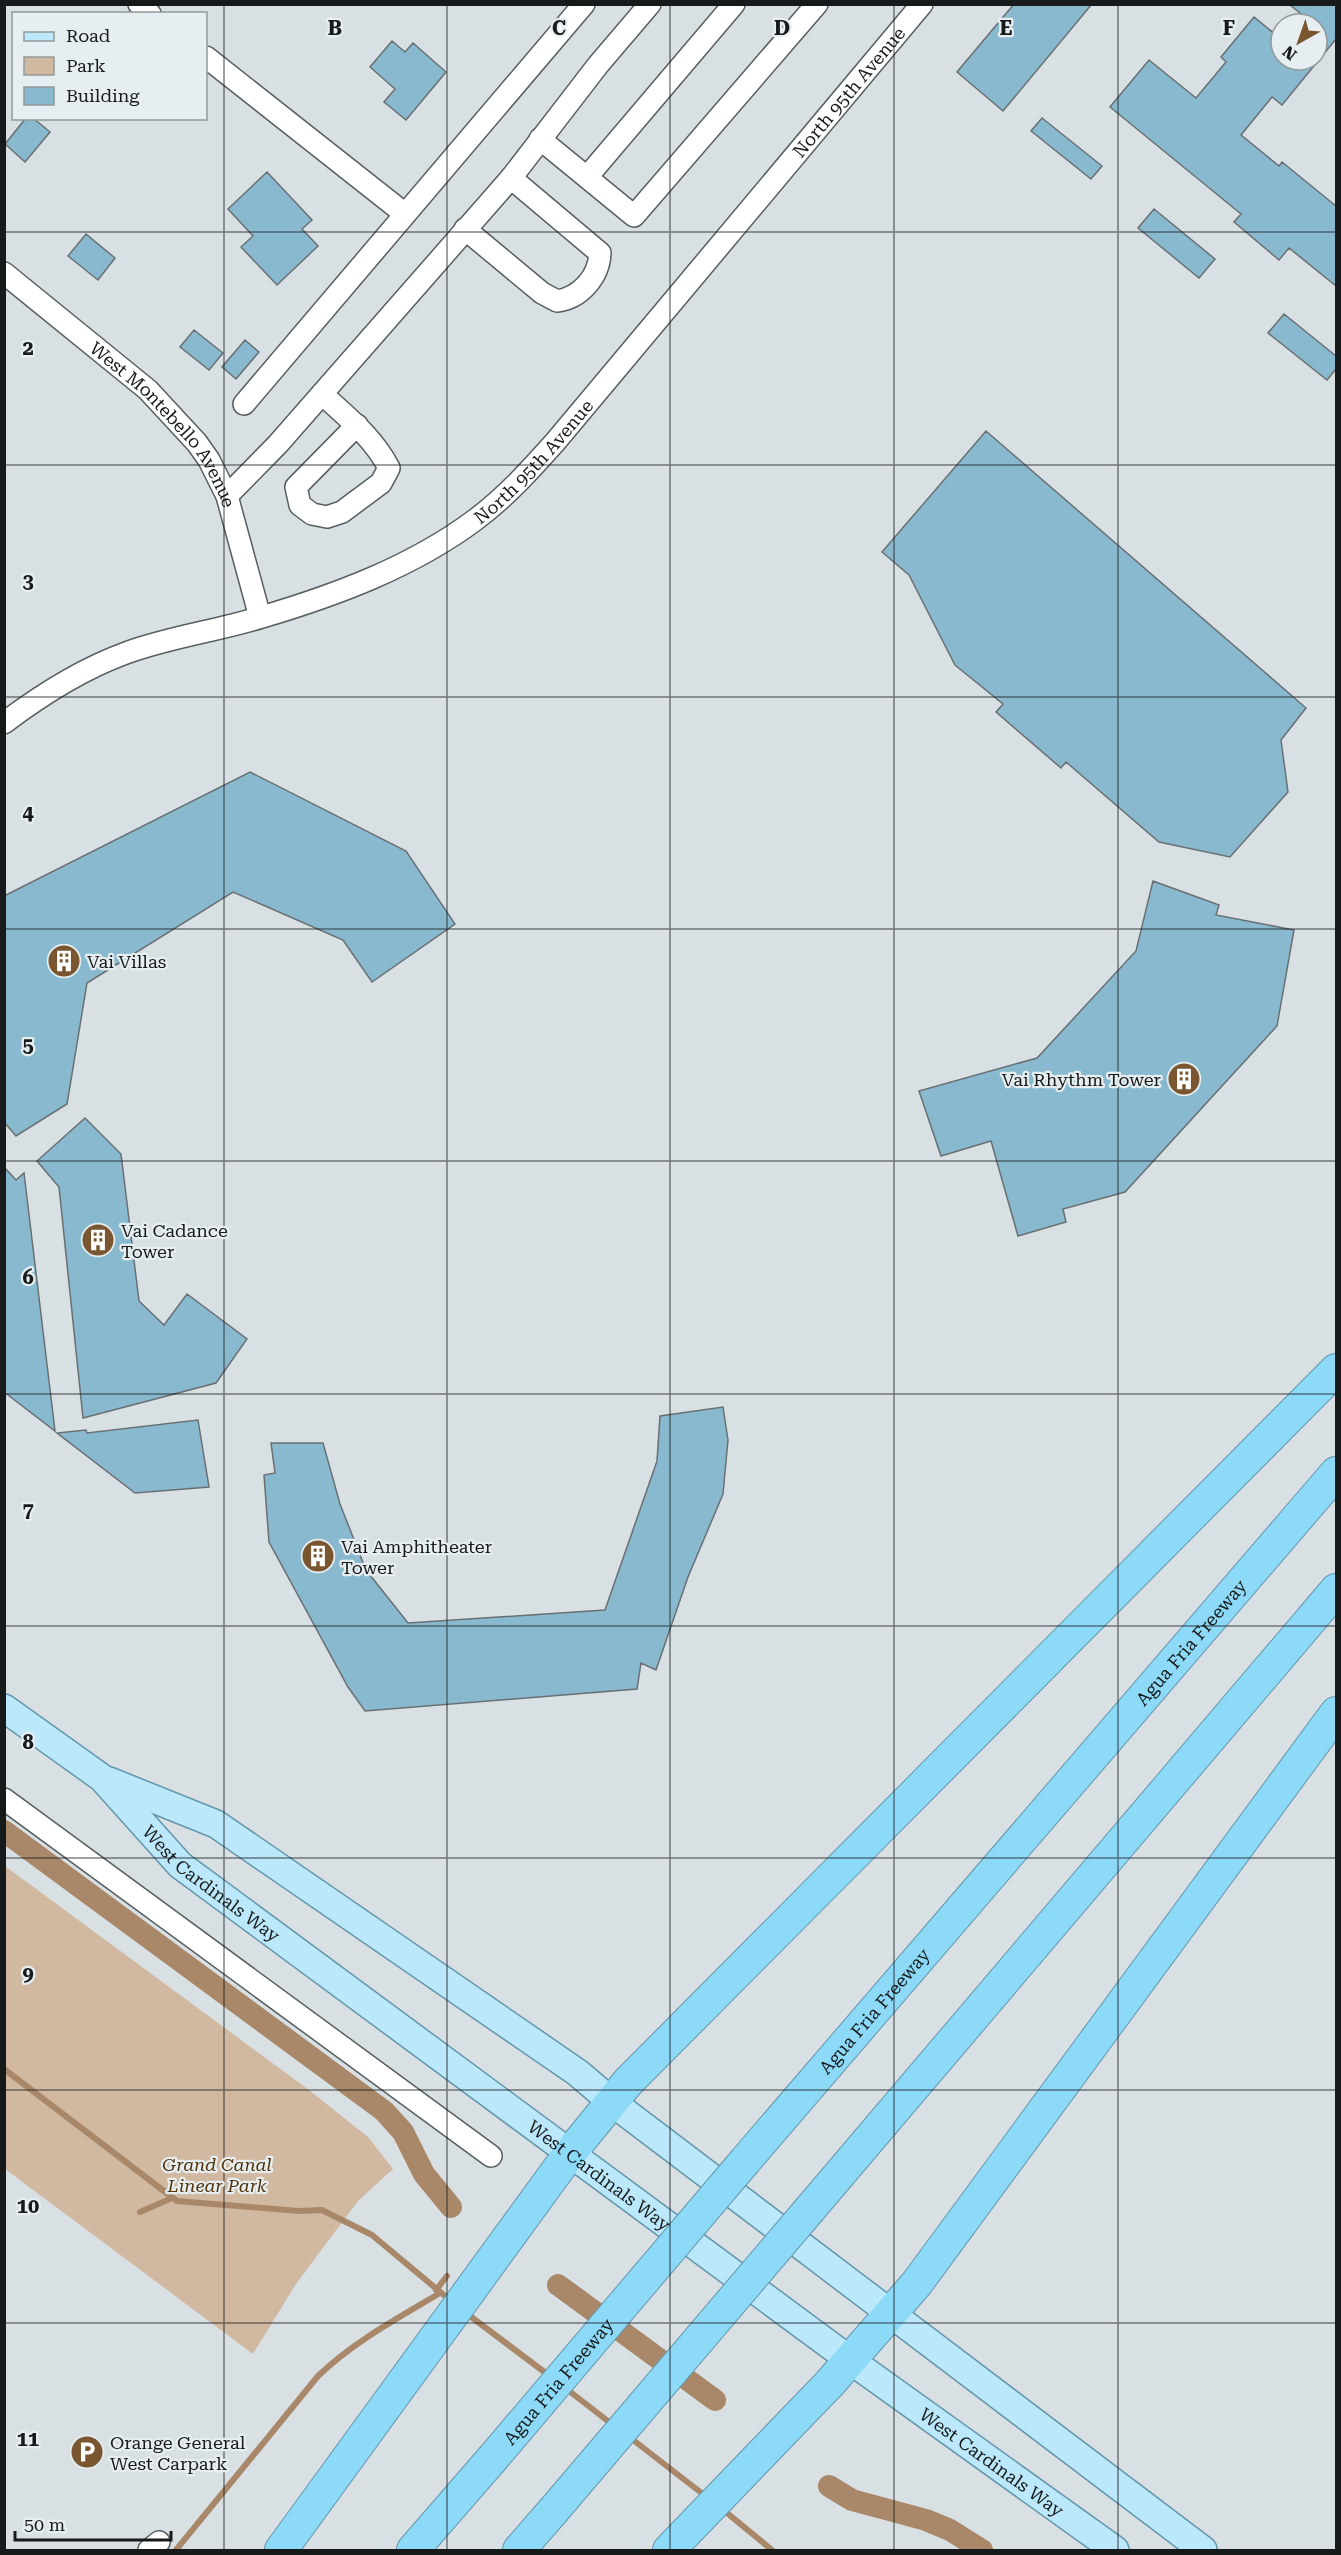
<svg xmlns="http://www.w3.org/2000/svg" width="1341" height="2555" viewBox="0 0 1341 2555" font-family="'Roboto Serif',serif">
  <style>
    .green { fill: #d1b9a1 }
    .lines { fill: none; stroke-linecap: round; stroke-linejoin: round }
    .stream { stroke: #a88868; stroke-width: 6 }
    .canal { stroke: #a88868; stroke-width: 22 }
    .building { fill: #88b9ce; stroke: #697073; stroke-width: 1.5 }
    .minor-casing { stroke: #575e60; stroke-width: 24 }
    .major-casing { stroke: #6496ab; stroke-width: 30 }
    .highway-casing { stroke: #6496ab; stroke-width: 34 }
    .minor { stroke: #fff; stroke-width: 21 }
    .major { stroke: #bbe8fb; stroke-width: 27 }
    .highway { stroke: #8dd9f8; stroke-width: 32 }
    .highway-bridge-casing { stroke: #6496ab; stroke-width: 34; stroke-linecap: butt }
    .highway-bridge { stroke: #8dd9f8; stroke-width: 32 }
    .grid { fill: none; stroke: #171a1b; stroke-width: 1.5; stroke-opacity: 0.55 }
    .labels { text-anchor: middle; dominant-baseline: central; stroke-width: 4.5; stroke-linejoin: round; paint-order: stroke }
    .street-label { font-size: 18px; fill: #171a1b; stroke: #e6eef1 }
    .poi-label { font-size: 18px; fill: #171a1b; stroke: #e6eef1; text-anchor: start }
    .park-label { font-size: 18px; font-style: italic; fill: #533208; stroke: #e6eef1 }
    .grid-label { font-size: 20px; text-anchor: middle; font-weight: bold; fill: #171a1b; stroke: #e6eef1; stroke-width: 4.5; stroke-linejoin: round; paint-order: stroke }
  </style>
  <rect width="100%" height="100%" fill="#d8e0e4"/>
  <path class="green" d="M5,1866L309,2090L368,2137L393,2169L358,2201L296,2284L253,2354L5,2169Z"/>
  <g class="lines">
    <path class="stream" d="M4,2069L177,2201L299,2211L322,2210L372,2235L451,2301
      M140,2212L172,2198
      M436,2290L447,2276
      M466,2313L551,2377
      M564,2387L613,2425
      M628,2436L708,2498
      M721,2508L772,2550
      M176,2550L318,2376C353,2342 398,2318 440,2293"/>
    <path class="canal" d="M4,1831L384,2111L403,2132L424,2174L451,2207
      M558,2285L715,2400
      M829,2486L852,2500L926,2520L950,2530L982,2550"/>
  </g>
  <path class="building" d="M1014,4H1092L1003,111L957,72Z
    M1289,4H1336V39L1282,105L1272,97L1241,135L1279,166L1282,162L1336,206V286L1289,248L1279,260L1234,222L1241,214L1110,107L1149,60L1196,98L1226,62L1221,57L1254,17L1281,39V60H1317V24H1313Z
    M392,41L405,52L413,43L446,72L406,120L384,102L395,89L370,67Z
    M26,118H33L50,132L25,162L5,144Z
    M1042,118L1102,166L1091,179L1031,131Z
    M267,172L312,220L302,229L318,246L277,285L241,247L253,236L228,209Z
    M1154,209L1215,259L1199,278L1138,228Z
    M86,234L115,258L98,280L68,256Z
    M1284,314L1336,356V369L1327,380L1268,333Z
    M194,330L223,353L209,370L180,347Z
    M245,340L259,352L236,379L222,367Z
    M986,431L1306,708L1281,740L1288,792L1230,857L1159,842L1066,762L1061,768L996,712L1003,704L955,665L909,575L882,552Z
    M250,772L406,851L455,924L372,982L343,940L233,892L87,983L67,1104L16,1136L4,1122V896Z
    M1153,881L1219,905L1216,915L1294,930L1277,1026L1125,1192L1063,1209L1066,1222L1018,1236L991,1141L941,1156L919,1091L1037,1058L1136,951Z
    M85,1118L121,1154L139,1301L164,1325L187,1294L247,1339L216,1383L83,1418L59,1187L37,1161Z
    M4,1167L16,1180L24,1173L55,1431L4,1392Z
    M723,1407L728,1440L723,1494L688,1577L656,1670L641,1663L637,1689L365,1711L348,1687L269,1542L264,1475L275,1473L271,1443H323L340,1504L366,1570L408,1623L605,1610L657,1461L660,1416Z
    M198,1420L209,1487L135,1493L57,1433L86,1430L87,1433Z"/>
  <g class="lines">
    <g class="minor-casing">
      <g id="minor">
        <path d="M139,4L150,14"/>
        <path d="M206,57L405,214"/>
        <path d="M540,139L634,216L817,4"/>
        <path d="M587,177L734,4"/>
        <path d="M465,229L542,293L557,301C580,298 599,277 600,253L511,178"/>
        <path id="s1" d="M4,273L148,390L197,443L209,460L227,496L260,617"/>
        <path d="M322,394C347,417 373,437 389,468L381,483L342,512L327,517L312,514L300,505L296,487L357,425"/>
        <path d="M244,404L584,4"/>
        <path d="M227,496L278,444L511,178L598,65L650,4"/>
        <path id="s2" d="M4,723C41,695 82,669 126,653C169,637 217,631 262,617C336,595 412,567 475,520C506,497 531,469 556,441L922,4"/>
        <path d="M4,1799L491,2156"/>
        <path d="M149,2550L159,2542"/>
      </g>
    </g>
    <g class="major-casing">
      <g id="major">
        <path id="s3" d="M4,1708L102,1778L180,1865L850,2360L1115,2550"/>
        <path d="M109,1781L216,1824L578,2073L613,2103L1203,2550"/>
      </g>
    </g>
    <g class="highway-casing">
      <g id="highway">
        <path id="s4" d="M745,2161L1336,1473"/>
        <path d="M810,2209L1336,1590"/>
        <path d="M281,2550L570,2153L628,2082L1336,1370"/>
        <path d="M413,2550L492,2459"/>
        <path d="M519,2550L553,2511"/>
        <path d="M669,2550L830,2383L917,2283L1336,1713"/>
      </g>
    </g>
    <use href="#minor" class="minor"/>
    <use href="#major" class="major"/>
    <use href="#highway" class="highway"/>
    <g class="highway-bridge-casing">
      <g id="highway-bridge">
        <path id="s5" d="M492,2459L745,2161"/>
        <path d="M553,2511L810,2209"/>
      </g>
    </g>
    <use href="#highway-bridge" class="highway-bridge"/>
  </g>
  <path class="grid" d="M224,4V2550M447,4V2550M670,4V2550M894,4V2550M1118,4V2550M4,232H1336M4,465H1336M4,697H1336M4,929H1336M4,1161H1336M4,1394H1336M4,1626H1336M4,1858H1336M4,2090H1336M4,2323H1336"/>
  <defs>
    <g id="building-disc" transform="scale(1.725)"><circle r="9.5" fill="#79562f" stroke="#e6eef1"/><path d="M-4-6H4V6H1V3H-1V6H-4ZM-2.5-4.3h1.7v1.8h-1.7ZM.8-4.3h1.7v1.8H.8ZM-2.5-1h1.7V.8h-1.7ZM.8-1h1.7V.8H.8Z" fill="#fff"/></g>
    <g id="parking-disc" transform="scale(1.725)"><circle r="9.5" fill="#79562f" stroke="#e6eef1"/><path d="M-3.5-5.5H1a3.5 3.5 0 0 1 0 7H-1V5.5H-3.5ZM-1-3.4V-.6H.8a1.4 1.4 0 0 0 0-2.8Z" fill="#fff"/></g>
  </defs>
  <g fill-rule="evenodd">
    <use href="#building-disc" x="64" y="961"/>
    <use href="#building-disc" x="1184" y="1079"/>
    <use href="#building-disc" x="98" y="1240"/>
    <use href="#building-disc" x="318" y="1556"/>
    <use href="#parking-disc" x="87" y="2452"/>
  </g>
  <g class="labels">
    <g class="street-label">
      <text stroke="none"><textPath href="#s2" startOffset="1086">North 95th Avenue</textPath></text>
      <text stroke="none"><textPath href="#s1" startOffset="222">West Montebello Avenue</textPath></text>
      <text stroke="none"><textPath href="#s2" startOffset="600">North 95th Avenue</textPath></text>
      <text stroke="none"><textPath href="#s4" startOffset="684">Agua Fria Freeway</textPath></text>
      <text stroke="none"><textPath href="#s3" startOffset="273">West Cardinals Way</textPath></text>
      <text stroke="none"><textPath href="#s4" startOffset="198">Agua Fria Freeway</textPath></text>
      <text stroke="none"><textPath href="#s3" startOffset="759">West Cardinals Way</textPath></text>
      <text stroke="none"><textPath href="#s5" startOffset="102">Agua Fria Freeway</textPath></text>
      <text stroke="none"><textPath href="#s3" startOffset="1245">West Cardinals Way</textPath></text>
    </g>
    <g class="poi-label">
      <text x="87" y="961">Vai Villas</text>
      <text x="1161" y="1079" text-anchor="end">Vai Rhythm Tower</text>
      <text x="121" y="1230">Vai Cadance<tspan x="121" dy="21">Tower</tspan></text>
      <text x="341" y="1546">Vai Amphitheater<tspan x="341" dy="21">Tower</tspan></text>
      <text x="110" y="2442">Orange General<tspan x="110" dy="21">West Carpark</tspan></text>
    </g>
    <g class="park-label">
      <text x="217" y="2164">Grand Canal<tspan x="217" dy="21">Linear Park</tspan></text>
    </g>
  </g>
  <g class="grid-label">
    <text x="335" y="35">B</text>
    <text x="559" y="35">C</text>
    <text x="782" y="35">D</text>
    <text x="1006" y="35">E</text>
    <text x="1229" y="35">F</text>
    <text x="28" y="355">2</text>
    <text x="28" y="588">3</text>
    <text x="28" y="820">4</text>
    <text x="28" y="1052">5</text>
    <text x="28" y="1284">6</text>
    <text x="28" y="1517">7</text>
    <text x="28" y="1749">8</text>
    <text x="28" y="1981">9</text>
    <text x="28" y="2213">10</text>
    <text x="28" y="2446">11</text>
  </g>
  <rect width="1341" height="2555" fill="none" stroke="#171a1b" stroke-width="12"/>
  <rect x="12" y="12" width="195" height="108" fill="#e6eef1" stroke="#93999b" stroke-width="1.5"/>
  <rect x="24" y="32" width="30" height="9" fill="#bbe8fb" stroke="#93999b" stroke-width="1.5"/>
  <text x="66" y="42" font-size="18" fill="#171a1b">Road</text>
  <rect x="24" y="57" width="30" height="18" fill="#d1b9a1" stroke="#93999b" stroke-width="1.5"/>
  <text x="66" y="72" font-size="18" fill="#171a1b">Park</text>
  <rect x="24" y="87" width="30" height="18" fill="#88b9ce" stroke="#93999b" stroke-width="1.5"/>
  <text x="66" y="102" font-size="18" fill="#171a1b">Building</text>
  <g transform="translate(1299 42) rotate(220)"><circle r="28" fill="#e6eef1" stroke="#93999b" stroke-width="1.5"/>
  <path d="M0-4.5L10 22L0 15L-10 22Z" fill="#79562f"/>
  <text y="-9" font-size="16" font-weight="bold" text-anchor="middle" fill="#171a1b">N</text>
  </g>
  <path d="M15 2531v9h156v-9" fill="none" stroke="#171a1b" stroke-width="3"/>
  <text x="24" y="2531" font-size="18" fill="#171a1b" stroke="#e6eef1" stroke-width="4.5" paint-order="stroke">50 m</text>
</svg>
